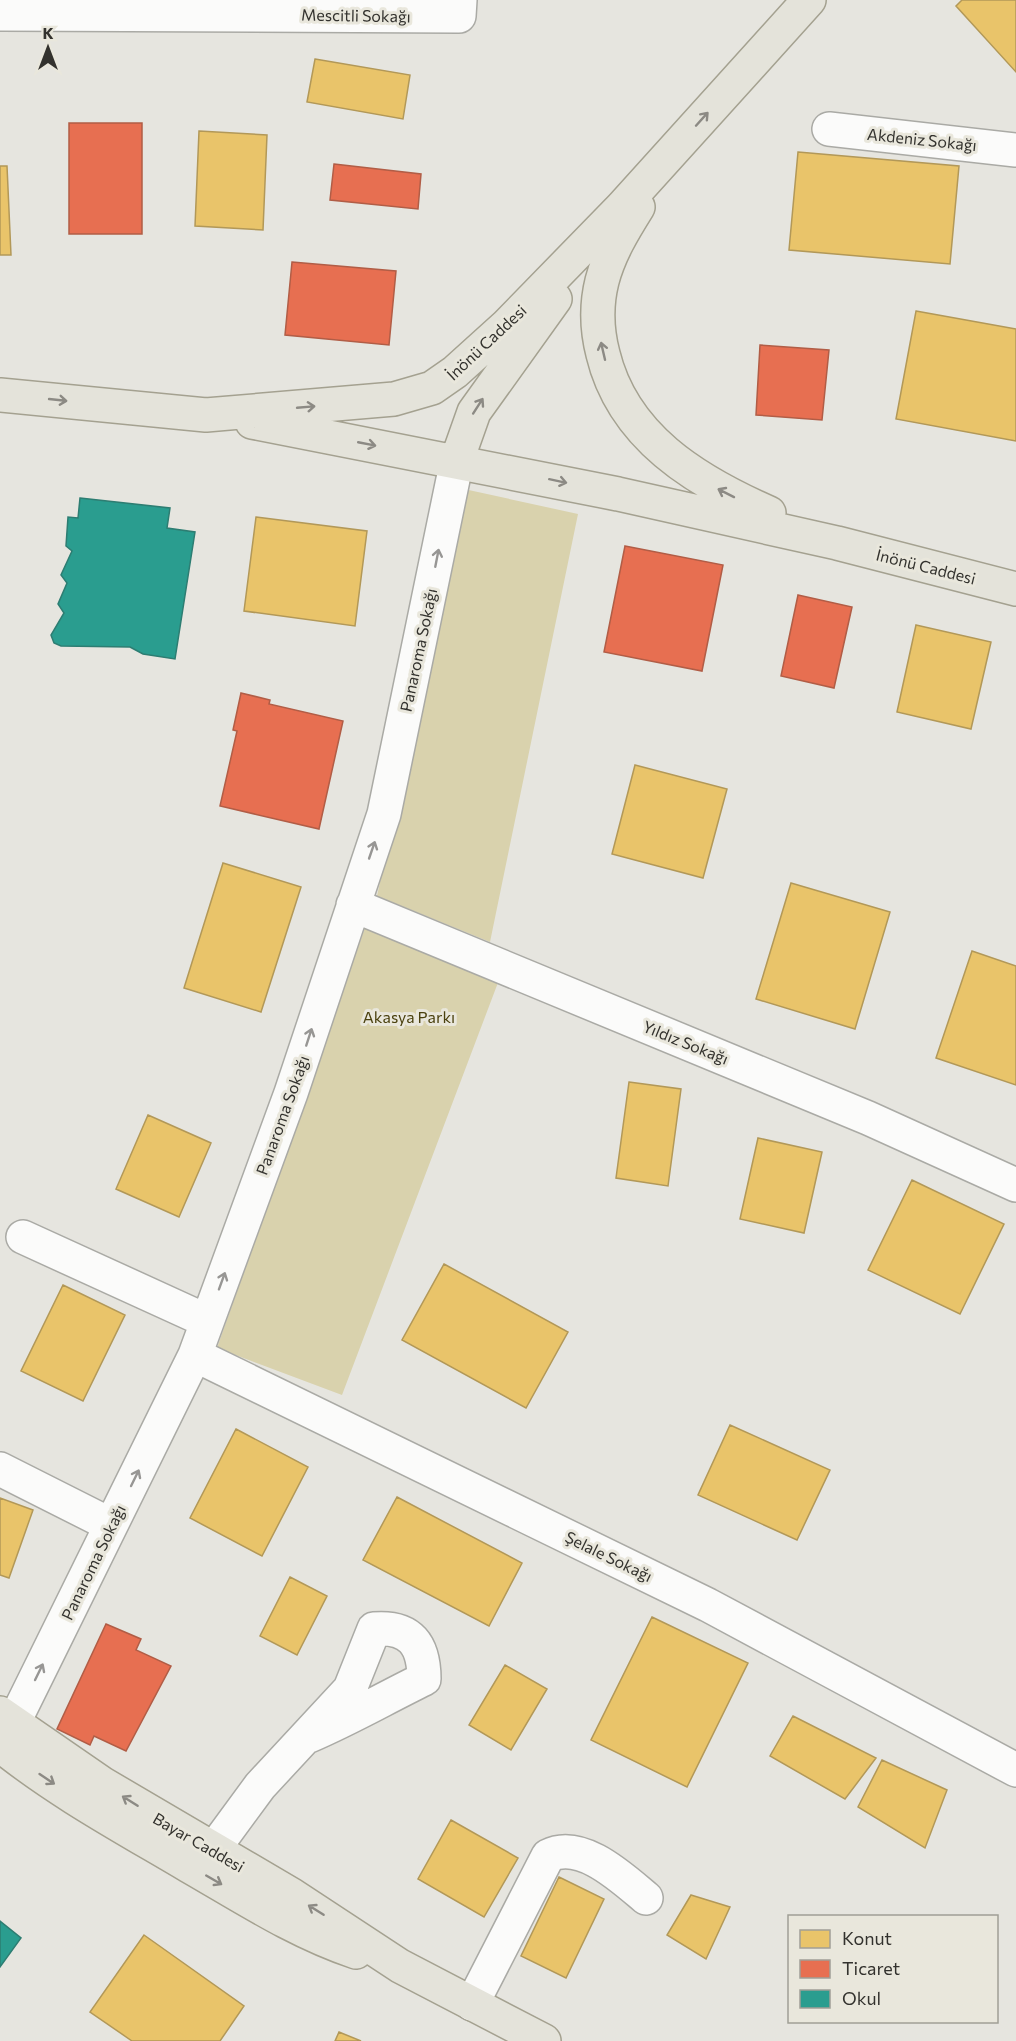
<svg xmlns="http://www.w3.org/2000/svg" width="1016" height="2041" viewBox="0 0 1016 2041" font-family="Commissioner,sans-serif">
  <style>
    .green { fill: #d9d2ad }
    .homes { fill: #e9c46a; stroke: #b29858; stroke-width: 1.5 }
    .shops { fill: #e76f51; stroke: #b15d46; stroke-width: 1.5 }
    .schools { fill: #2a9d8f; stroke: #2d7d72; stroke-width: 1.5 }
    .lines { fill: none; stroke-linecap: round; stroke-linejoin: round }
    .minor-casing { stroke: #aaaaa5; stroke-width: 36 }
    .major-casing { stroke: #a4a190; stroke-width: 36 }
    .minor { stroke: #fbfbfa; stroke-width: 33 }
    .major { stroke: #e4e3da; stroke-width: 33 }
    .oneway { stroke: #8c8a84 }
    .oneway2 { stroke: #979694 }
    .labels { text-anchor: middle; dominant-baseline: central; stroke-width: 6; stroke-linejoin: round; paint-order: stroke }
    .street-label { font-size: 16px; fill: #33322e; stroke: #e9e7dc }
    .park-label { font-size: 16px; fill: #4a410e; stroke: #e9e7dc }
  </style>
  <rect width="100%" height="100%" fill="#e6e5df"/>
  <path class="green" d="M464,489L578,514L490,942L377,896Z
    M367,922L502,972L342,1395L217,1348Z"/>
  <path class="homes" d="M962,0H1016V72L956,6Z
    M315,59L410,75L403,119L307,102Z
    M199,131L267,135L263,230L195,226Z
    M798,152L959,166L950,264L789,250Z
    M0,166H7L11,255H0Z
    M916,311L1016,329V441L896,419Z
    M256,517L367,531L355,626L244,611Z
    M916,625L991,642L971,729L897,712Z
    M635,765L727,789L703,878L612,854Z
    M223,863L301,887L261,1012L184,988Z
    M791,883L890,912L855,1029L756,999Z
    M972,951L1016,966V1085L936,1058Z
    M629,1082L681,1089L668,1186L616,1178Z
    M148,1115L211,1143L179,1217L116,1189Z
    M758,1138L822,1152L804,1233L740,1219Z
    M912,1180L1004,1224L960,1314L868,1270Z
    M444,1264L568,1332L526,1408L402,1340Z
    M63,1285L125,1315L83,1401L21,1371Z
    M730,1425L830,1470L797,1540L698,1495Z
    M236,1429L308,1467L262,1556L190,1518Z
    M397,1497L522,1563L489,1626L363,1560Z
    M0,1498L33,1510L9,1578L0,1575Z
    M290,1577L327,1596L297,1655L260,1636Z
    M652,1617L748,1663L687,1787L591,1740Z
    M505,1665L547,1689L511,1750L469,1725Z
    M793,1716L876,1758L845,1799L770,1756Z
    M882,1760L947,1790L925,1848L858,1807Z
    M451,1820L518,1858L484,1917L418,1879Z
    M559,1877L604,1899L566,1978L521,1956Z
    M691,1895L730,1907L706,1959L667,1935Z
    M144,1935L244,2006L220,2041H132L90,2012Z
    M339,2032L361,2041H335Z"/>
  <path class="shops" d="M69,123H142V234H69Z
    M334,164L421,174L418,209L330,200Z
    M292,262L396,271L389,345L285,335Z
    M760,345L829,350L822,420L756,415Z
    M625,546L723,565L702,671L604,652Z
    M798,595L852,607L834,688L781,676Z
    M241,693L270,700L269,704L343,721L319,829L220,806L237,731L233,730Z
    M106,1624L141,1639L136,1650L171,1666L126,1751L94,1736L90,1745L57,1729Z"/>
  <path class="schools" d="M80,498L170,508L167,528L195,532L175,659L143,654L130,647L61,646L54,643L51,635L64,613L58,604L67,583L61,575L72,551L66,546L68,517L78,518Z
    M0,1921L21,1938L0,1967Z"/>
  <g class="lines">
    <g class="minor-casing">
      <path id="minor" d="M0,14L459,16L460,0
        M829,129L1016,150
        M353,905L868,1118L1016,1185
        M23,1237L207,1321
        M195,1355L708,1605L1016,1770
        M0,1469L111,1525
        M0,1726L13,1724L195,1355L291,1093L384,814L457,460
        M213,1850L260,1786L350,1689L374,1629C411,1626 424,1645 424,1679C385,1698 349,1719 309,1736
        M472,2004L548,1856C581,1839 622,1878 646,1898"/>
    </g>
    <g class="major-casing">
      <path id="major" d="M638,207C623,231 609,254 602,281C596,305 597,331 603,354C623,437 696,481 769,513
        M0,395L206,415L394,399L432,388L455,372L507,325L622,207L809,0
        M252,422L618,494L837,543L1016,589
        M457,460L474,412L555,299
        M0,1713L103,1784L292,1895L400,1966L544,2041
        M0,1745C58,1792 125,1828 189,1866C243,1897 296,1932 356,1952"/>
    </g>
    <use href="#minor" class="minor"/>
    <use href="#major" class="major"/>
  </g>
  <defs><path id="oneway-shaft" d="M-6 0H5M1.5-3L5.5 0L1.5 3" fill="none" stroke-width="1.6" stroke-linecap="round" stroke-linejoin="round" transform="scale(1.5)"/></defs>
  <g class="oneway">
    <use href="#oneway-shaft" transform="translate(702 119) rotate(-48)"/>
    <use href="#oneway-shaft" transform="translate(603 351) rotate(-103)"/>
    <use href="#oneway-shaft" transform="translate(58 400) rotate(6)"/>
    <use href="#oneway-shaft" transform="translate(478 406) rotate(-57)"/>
    <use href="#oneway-shaft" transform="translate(306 407) rotate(-5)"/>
    <use href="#oneway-shaft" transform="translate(367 444) rotate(11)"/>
    <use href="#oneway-shaft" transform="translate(558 481) rotate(12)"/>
    <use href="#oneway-shaft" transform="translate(726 493) rotate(-153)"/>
    <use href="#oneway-shaft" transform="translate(47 1779) rotate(34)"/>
    <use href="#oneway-shaft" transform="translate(130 1801) rotate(-148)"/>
    <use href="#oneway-shaft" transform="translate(214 1880) rotate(30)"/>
    <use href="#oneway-shaft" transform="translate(316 1910) rotate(-148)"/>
  </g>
  <g class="oneway2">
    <use href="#oneway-shaft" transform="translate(437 558) rotate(-79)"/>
    <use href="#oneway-shaft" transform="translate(372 850) rotate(-71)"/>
    <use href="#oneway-shaft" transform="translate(309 1037) rotate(-72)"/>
    <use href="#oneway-shaft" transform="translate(222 1281) rotate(-70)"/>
    <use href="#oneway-shaft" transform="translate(135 1478) rotate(-64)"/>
    <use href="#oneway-shaft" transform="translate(39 1672) rotate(-64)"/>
  </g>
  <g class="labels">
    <g class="street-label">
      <text transform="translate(356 15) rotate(1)">Mescitli Sokağı</text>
      <text transform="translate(922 139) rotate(6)">Akdeniz Sokağı</text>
      <text transform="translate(486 342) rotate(-43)">İnönü Caddesi</text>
      <text transform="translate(926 566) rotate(14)">İnönü Caddesi</text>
      <text transform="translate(418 650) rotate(-78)">Panaroma Sokağı</text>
      <text transform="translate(686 1042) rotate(22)">Yıldız Sokağı</text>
      <text transform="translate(282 1115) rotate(-70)">Panaroma Sokağı</text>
      <text transform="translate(609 1556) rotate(26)">Şelale Sokağı</text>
      <text transform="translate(93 1562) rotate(-64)">Panaroma Sokağı</text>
      <text transform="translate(199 1842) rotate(30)">Bayar Caddesi</text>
    </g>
    <g class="park-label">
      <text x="409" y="1016">Akasya Parkı</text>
    </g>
  </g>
  <rect x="788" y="1915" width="210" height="108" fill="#e9e7dc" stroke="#a09f96" stroke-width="1.5"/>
  <rect x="800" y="1930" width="30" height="18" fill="#e9c46a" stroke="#a09f96" stroke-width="1.5"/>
  <text x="842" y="1945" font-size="18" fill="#33322e">Konut</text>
  <rect x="800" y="1960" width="30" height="18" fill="#e76f51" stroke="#a09f96" stroke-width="1.5"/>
  <text x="842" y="1975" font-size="18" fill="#33322e">Ticaret</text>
  <rect x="800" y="1990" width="30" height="18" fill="#2a9d8f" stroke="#a09f96" stroke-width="1.5"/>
  <text x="842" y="2005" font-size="18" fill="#33322e">Okul</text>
  <g transform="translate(48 48)" stroke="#e9e7dc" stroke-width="4.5" paint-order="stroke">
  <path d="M0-4.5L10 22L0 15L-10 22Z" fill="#33322e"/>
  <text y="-9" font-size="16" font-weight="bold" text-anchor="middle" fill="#33322e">K</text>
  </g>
</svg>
